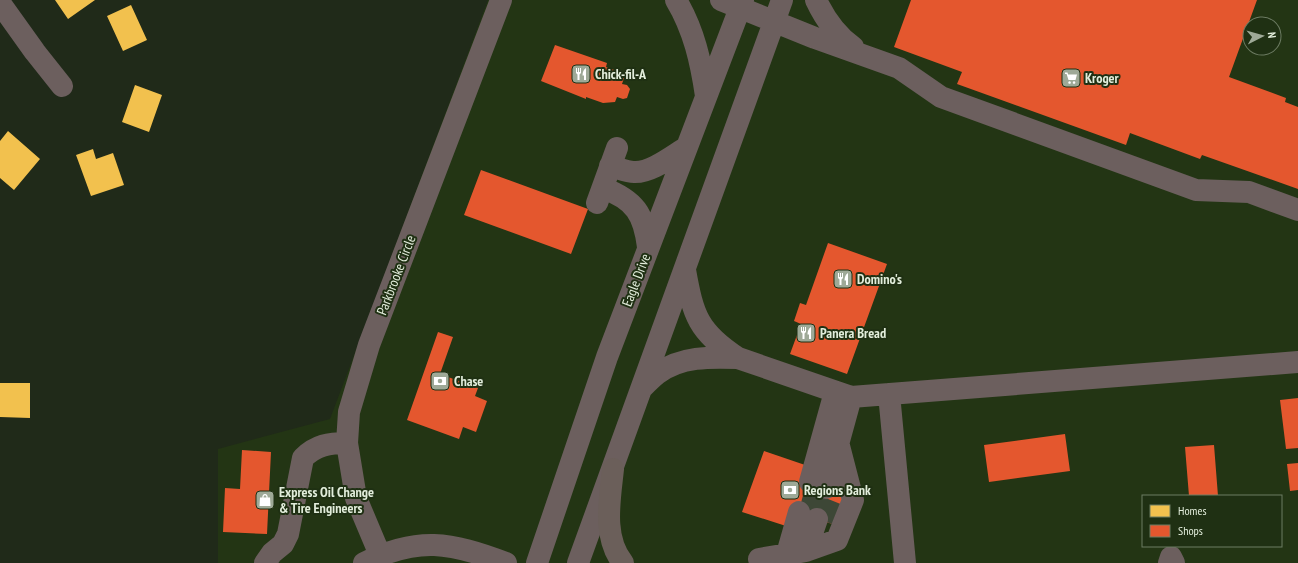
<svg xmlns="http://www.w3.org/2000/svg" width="1298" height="563" viewBox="0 0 1298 563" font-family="'PT Sans Narrow',sans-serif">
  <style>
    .built { fill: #233514; fill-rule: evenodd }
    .homes { fill: #f2c14e }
    .shops { fill: #e4572e }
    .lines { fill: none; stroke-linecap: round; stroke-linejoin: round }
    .minor-tunnel { stroke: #3d4736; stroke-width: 22; stroke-dasharray: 22 11; stroke-linecap: butt }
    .minor { stroke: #6c5f5e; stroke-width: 22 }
    .major { stroke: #6b5f5a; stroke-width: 22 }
    .labels { text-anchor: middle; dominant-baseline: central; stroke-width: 4; stroke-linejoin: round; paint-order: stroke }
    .poi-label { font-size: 14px; font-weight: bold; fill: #e2eddb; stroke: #1f3013; text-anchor: start }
    .street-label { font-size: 14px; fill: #e2eddb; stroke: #1f3013 }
  </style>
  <rect width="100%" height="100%" fill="#202a19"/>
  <path class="built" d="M488,0H1298V563H218V449L330,419ZM1250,24H1274V48H1250ZM1143,496H1281V546H1143Z"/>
  <path class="homes" d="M55,0H95L68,19Z
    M131,5L147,40L123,51L107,16Z
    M135,85L162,95L149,132L122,122Z
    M8,131L40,159L14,190L0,178V141Z
    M93,149L96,159L113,153L124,185L91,196L76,155Z
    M0,383H30V418L0,417Z"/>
  <path class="shops" d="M911,0H1257L1229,77L1286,98L1285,102L1298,107V189L1202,155L1200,159L1130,133L1126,145L957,84L962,72L894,47Z
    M555,45L607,63L606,67L614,70L624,78L622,84L627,85L630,89L627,98L623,99L617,97L615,102L603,103L586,97V99L541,81Z
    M481,170L588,209L571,254L464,215Z
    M828,243L887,264L847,374L790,354L801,324L794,321L800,303L806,305Z
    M438,332L453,337L440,374L478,388L475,396L487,401L476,432L463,427L459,439L407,420Z
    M1298,398V448L1286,449L1280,400Z
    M1065,434L1070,471L989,482L984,445Z
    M1214,445L1218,496H1189L1185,447Z
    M242,450L271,452L267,534L223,532L225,488L240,489Z
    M764,451L808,466L803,480L849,496L838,526L791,510L786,526L742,512Z
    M1298,463V490L1290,491L1287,464Z"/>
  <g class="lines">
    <path class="minor-tunnel" d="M809,516L817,485
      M824,521L836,491"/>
    <path class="minor" d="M676,0C694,30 701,62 706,96
      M721,0L815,38L899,68L941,97L1196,190L1249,192L1298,210
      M816,0C825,19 836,35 853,47
      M0,3L35,52L62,86
      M610,166C618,168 627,172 634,172C651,173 672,156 687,147
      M603,188C635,200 644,214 648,247
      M597,203L617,148
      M685,270C693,315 698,332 738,358L851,397L1298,362
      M643,387C648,382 652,378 657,374C680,356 711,357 738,358
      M889,394L905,563
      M810,482L835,392
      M826,488L851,397
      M806,551L837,540L853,500L838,442
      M787,554L799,512
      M380,555L356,498L347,443L349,412L369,345L501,0
      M759,559L806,551L817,519
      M265,563L272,553L283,544L288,534L303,458C316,445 329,443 347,443
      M364,563C418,536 450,542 506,563
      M537,563L607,357L743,0
      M578,563L782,0
      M1169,563L1171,557L1174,563"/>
    <path class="major" d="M613,469C610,499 602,537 623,563"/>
  </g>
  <defs>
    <g id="restaurant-square" transform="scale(1)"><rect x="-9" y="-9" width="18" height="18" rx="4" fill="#9ea997" stroke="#1f3013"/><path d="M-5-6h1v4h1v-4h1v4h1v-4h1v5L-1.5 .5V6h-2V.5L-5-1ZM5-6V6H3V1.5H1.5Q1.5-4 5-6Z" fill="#fff"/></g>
    <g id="supermarket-square" transform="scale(1)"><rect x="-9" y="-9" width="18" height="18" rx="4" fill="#9ea997" stroke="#1f3013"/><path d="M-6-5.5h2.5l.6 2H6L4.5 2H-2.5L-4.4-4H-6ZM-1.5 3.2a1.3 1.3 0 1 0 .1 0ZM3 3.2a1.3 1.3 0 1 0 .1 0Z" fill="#fff"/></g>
    <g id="bank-square" transform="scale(1)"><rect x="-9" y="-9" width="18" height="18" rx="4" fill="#9ea997" stroke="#1f3013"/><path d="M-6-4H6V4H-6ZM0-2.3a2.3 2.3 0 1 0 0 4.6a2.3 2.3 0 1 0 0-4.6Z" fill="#fff"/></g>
    <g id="shop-square" transform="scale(1)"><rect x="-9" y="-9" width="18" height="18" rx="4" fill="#9ea997" stroke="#1f3013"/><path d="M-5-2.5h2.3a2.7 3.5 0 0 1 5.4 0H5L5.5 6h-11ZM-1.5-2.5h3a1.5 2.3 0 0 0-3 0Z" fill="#fff"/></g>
  </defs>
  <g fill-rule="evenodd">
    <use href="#restaurant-square" x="581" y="74"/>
    <use href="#supermarket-square" x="1071" y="78"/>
    <use href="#restaurant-square" x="843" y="279"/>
    <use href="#restaurant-square" x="806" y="333"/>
    <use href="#bank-square" x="440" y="381"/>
    <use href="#bank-square" x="790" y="490"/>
    <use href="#shop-square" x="265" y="500"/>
  </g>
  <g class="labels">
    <g class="poi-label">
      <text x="595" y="74">Chick-fil-A</text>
      <text x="1085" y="78">Kroger</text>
      <text x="857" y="279">Domino's</text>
      <text x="820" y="333">Panera Bread</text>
      <text x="454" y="381">Chase</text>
      <text x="804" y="490">Regions Bank</text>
      <text x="279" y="492">Express Oil Change<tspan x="279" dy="16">&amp; Tire Engineers</tspan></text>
    </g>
    <g class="street-label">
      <text transform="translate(396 275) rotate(-69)">Parkbrooke Circle</text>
      <text transform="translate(636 280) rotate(-69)">Eagle Drive</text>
    </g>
  </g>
  <rect x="1142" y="495" width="140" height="52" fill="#1f3013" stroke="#6d7c63"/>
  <rect x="1150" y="505" width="20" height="12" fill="#f2c14e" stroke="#6d7c63"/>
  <text x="1178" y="515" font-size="12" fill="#e2eddb">Homes</text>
  <rect x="1150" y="525" width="20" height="12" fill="#e4572e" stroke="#6d7c63"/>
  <text x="1178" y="535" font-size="12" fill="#e2eddb">Shops</text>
  <g transform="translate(1262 36) rotate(84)"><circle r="19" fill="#1f3013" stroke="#6d7c63"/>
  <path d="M0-3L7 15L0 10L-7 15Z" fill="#9ea997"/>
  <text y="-6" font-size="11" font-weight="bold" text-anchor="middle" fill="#e2eddb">N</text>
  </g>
</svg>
